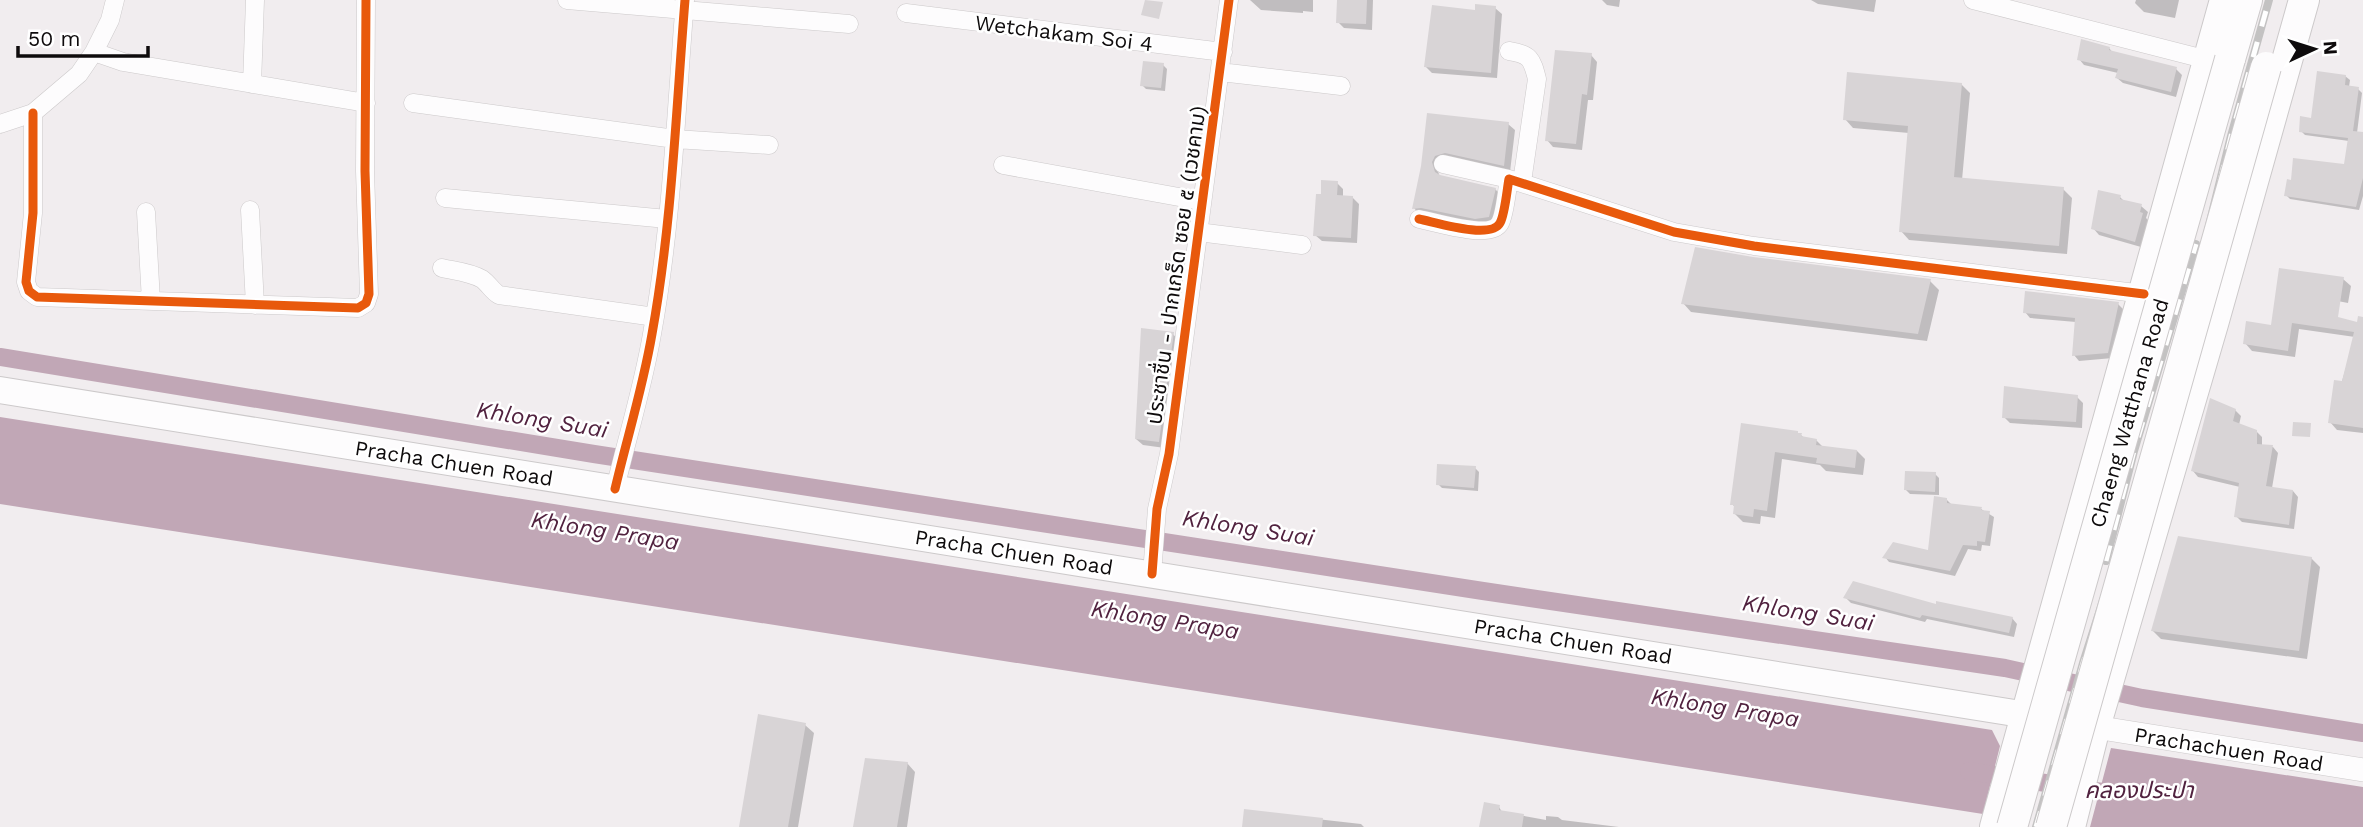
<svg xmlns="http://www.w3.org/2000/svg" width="2363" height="827" viewBox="0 0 2363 827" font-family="'Work Sans','Noto Sans Thai',sans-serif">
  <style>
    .water { fill: #c1a7b6 }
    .shadow { fill: #0003 }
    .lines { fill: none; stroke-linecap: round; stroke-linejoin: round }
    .canal { stroke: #c1a7b6; stroke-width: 18 }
    .building { fill: #d8d4d6 }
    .minor-casing { stroke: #ccc9ca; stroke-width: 19 }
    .tertiary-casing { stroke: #ccc9ca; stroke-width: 24 }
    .secondary-casing { stroke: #ccc9ca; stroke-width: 28 }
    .primary-casing { stroke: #ccc9ca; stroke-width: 32 }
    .minor { stroke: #fdfcfd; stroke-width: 18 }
    .tertiary { stroke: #fdfcfd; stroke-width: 23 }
    .secondary { stroke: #fdfcfd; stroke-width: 26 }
    .primary { stroke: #fdfcfd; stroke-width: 30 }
    .rail-casing { stroke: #c3c2c2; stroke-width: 8 }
    .rail { stroke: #fff; stroke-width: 5; stroke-dasharray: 16; stroke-linecap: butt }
    .primary-bridge-casing { stroke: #ccc9ca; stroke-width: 32; stroke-linecap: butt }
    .primary-bridge { stroke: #fdfcfd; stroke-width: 30 }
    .cycleway-casing { stroke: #fff; stroke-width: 13 }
    .cycleway { stroke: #e8590c; stroke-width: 9 }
    .labels { text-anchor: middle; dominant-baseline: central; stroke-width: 5; stroke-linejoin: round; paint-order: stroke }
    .street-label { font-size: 21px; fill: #0e0b0c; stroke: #fff }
    .water-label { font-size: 23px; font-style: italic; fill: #51223f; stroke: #fff }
  </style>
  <rect width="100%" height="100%" fill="#f1edef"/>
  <path class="water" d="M0,417L1992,730L2000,746L1983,814L0,504Z
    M2111,748L2363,787V827H2090Z"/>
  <path class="shadow" d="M1250,0H1313V12L1303,11V13L1261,10Z
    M1339,0H1373L1372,30L1344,28L1338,22Z
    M1602,0H1620L1619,7L1607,5Z
    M1811,0H1876L1874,12L1818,4Z
    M2136,0H2179L2175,18L2144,12L2135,3Z
    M1495,8L1502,14L1497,78L1432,73L1426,67L1476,12Z
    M2109,48L2114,54L2176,69L2182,75L2176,97L2123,83L2117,78L2118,73L2084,65L2079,59Z
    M1591,55L1597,62L1593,100H1588L1582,150L1553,147L1547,140Z
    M1163,65L1167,69L1165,91L1146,89L1142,85Z
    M2345,76L2350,80L2349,87L2358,89L2362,93L2357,133L2363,134V196L2359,210L2290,199L2286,195L2346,166L2349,141L2305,135L2301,131L2312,119Z
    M1961,84L1970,93L1962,180L2063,189L2072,198L2067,254L1909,240L1901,231L1909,133L1853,128L1845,119Z
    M1428,115L1508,124L1515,130L1510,172L1437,169L1440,177L1495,189L1502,196L1495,223L1483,224L1420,215L1414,208L1422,166Z
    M1337,183L1343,189V197H1352L1359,204L1357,243L1322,241L1315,235L1322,196Z
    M2120,197L2125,202L2141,206L2148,212L2146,218L2149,221L2141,247L2099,235L2093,228Z
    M1752,259L1930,281L1939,290L1927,341L1691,312L1683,303Z
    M2343,279L2351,286L2348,303L2322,298L2319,313L2363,325V433L2337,430L2330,422L2355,337L2299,329L2295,357L2252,351L2245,343Z
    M2118,304L2124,310L2113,358L2079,361L2074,355L2076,322L2030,318L2025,312Z
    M1173,334L1179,341L1165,448L1143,445L1136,439Z
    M2077,397L2083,403L2082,428L2010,423L2004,417Z
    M2235,410L2241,416L2239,425L2256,431L2262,437V446L2273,447L2278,453L2272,488L2293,491L2298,497L2294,529L2242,522L2236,516L2240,487L2198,477L2193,471Z
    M1743,425L1801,435L1805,439L1816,440L1823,447L1857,451L1865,459L1863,475L1826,471L1820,465L1782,459L1775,518L1761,516L1760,524L1743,522L1735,514V507L1732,504Z
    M1475,468L1479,472L1478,491L1442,488L1438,484Z
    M1935,474L1939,478V495L1910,494L1906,490Z
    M1946,499L1952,505L1981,509L1994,517L1990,546L1982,545L1981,551L1968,549L1955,576L1889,562L1885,557L1929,552Z
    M2311,558L2320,567L2307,659L2161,639L2152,630Z
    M1846,598L1937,606L2012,618L2017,624L2014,637L1927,619L1925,622L1851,603Z
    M805,725L814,733L798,827H741Z
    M907,763L915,772L907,827H855Z
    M1499,807L1502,812L1546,820V816L1558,817L1562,820L1619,827H1481Z
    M1246,811L1361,824L1364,827H1244Z"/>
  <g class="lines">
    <path class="canal" d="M0,357L594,454L1483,591L2005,668L2142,698L2363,733
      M1969,771L2121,795"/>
  </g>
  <path class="building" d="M1145,0L1163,2L1159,19L1141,15Z
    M1337,0H1367L1366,24L1336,23Z
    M1475,4L1496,6L1491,73L1424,67L1432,5L1475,10Z
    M2081,39L2110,47L2109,50L2177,67L2171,92L2115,78L2118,69L2077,60Z
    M1555,50L1592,53L1587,95L1582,94L1576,144L1545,141Z
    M1143,61L1164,63L1161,88L1140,86Z
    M2317,71L2346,75L2345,85L2359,87L2353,131L2363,132V178L2356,207L2284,196L2287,179L2291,180L2293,158L2344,164L2348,138L2299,132L2300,116L2311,118Z
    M1847,72L1962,83L1954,177L2064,187L2059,246L1899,232L1908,126L1843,120Z
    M1427,113L1509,122L1504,166L1445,153L1435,156L1432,162L1435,172L1440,175L1496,188L1489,217L1475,219L1421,208L1412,209L1421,166Z
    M1321,180L1338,181L1337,195L1353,196L1351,238L1313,236L1316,194H1321Z
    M2098,190L2121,195L2120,199L2142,204L2140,212L2143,213L2135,242L2091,229Z
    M1695,247L1753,257L1931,279L1918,334L1681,304Z
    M2279,268L2344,277L2338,317L2357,322L2358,316L2363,317V428L2328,423L2334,380L2342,381L2354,332L2292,323L2288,351L2243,344L2246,321L2271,325Z
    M2025,291L2119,302L2108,353L2072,356L2075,318L2023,313Z
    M1141,328L1174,332L1159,442L1135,439Z
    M2004,386L2078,395L2076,422L2002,418Z
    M2210,398L2236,409L2233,421L2257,430V444L2273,445L2266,486L2293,490L2289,525L2234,517L2239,483L2191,471Z
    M2293,422L2311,423L2310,437L2292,436Z
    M1741,423L1798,431V433H1802L1801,436L1817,439L1816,445L1857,450L1855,468L1816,463L1817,458L1775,452L1767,511L1754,509L1753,517L1733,514L1734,505H1730Z
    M1437,464L1476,466L1474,488L1436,485Z
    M1905,471L1936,472L1935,492L1904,490Z
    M1934,496L1947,498V503L1982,507L1981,510L1990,511L1985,542L1977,541V546L1963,545L1950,571L1882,558L1893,542L1928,550Z
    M2178,536L2312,557L2299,651L2151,631Z
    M1853,581L1936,604V601L2013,617L2009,633L1922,615L1920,618L1843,598Z
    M758,714L806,723L788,827H739Z
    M865,758L908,762L897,827H853Z
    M1484,802L1500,805L1499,810L1524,814L1522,827H1479Z
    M1244,809L1323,818L1322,827H1242Z"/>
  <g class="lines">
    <g class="minor-casing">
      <path id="minor" d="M567,0L849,24
        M1973,0L2208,60
        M906,13L1223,52
        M1509,51C1530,54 1532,59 1537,79L1522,182
        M94,52L123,62L366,103
        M1220,72L1341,86
        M252,84L255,0
        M413,103L675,139L769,145
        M33,113V213L26,282L29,291L37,297L358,308L366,303L369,294L365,171L366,0
        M0,124L33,113L79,74L94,52L110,20L115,0
        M1443,164L1509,179
        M1003,165L1201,201
        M445,198L667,219
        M250,210L255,305
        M146,212L151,301
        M1419,219C1435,222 1491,240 1500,223C1505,214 1507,189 1509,179L1674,232L1754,246L2144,294
        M1198,232L1302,245
        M442,268C455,271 470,272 482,279C489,284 492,291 499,295L655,317
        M615,489C627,438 643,387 652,334C672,224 676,111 685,0
        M1152,574L1157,509L1169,454L1229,0"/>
    </g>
    <g class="tertiary-casing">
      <path id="tertiary" d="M2095,727L2363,770"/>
    </g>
    <g class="secondary-casing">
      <path id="secondary" d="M0,390L2027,715"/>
    </g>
    <g class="primary-casing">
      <path id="primary" d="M2230,59L2247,0
        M1995,827L2225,0
        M2070,827L2095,727L2213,324L2304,0"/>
    </g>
    <use href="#minor" class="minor"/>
    <use href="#tertiary" class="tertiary"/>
    <use href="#secondary" class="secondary"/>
    <use href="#primary" class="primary"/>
    <g class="rail-casing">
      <path id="rail" d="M2106,561L2134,451L2196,244
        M2036,827L2083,663L2138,491L2178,352L2231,136L2269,0"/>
    </g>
    <use href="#rail" class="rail"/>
    <g class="primary-bridge-casing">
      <path id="primary-bridge" d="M2012,827L2230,59
        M2051,827L2266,67"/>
    </g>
    <use href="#primary-bridge" class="primary-bridge"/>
    <g class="cycleway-casing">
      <path id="cycleway" d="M33,113V213L26,282L29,291L37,297L358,308L366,303L369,294L365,171L366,0
        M1419,219C1435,222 1491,240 1500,223C1505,214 1507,189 1509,179L1674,232L1754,246L2144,294
        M615,489C627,438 643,387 652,334C672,224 676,111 685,0
        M1152,574L1157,509L1169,454L1229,0"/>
    </g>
    <use href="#cycleway" class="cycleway"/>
  </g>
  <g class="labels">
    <g class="street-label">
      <text transform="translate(1064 33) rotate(7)">Wetchakam Soi 4</text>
      <text transform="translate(1176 265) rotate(-82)">ประชาชื่น - ปากเกร็ด ซอย ๕ (เวชคาม)</text>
      <text transform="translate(2129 413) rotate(-74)">Chaeng Watthana Road</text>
      <text transform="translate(454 463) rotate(9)">Pracha Chuen Road</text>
      <text transform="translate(1014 552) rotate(9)">Pracha Chuen Road</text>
      <text transform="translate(1573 641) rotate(9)">Pracha Chuen Road</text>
      <text transform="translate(2229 749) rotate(9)">Prachachuen Road</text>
    </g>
    <g class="water-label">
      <text transform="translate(542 420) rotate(9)">Khlong Suai</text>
      <text transform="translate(1248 528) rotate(9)">Khlong Suai</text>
      <text transform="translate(605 531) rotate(9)">Khlong Prapa</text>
      <text transform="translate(1808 613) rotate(9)">Khlong Suai</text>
      <text transform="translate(1165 620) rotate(9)">Khlong Prapa</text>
      <text transform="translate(1725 708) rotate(9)">Khlong Prapa</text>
      <text x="2139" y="790">คลองประปา</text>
    </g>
  </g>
  <g transform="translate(2314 49) rotate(86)" stroke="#ffffff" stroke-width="5" paint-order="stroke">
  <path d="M0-5L12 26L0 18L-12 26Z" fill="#0e0b0c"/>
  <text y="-10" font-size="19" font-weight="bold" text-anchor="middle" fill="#0e0b0c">N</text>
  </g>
  <path d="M18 46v10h130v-10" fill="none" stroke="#0e0b0c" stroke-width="3.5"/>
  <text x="28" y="46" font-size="21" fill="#0e0b0c" stroke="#ffffff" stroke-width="5" paint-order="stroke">50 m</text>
</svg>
